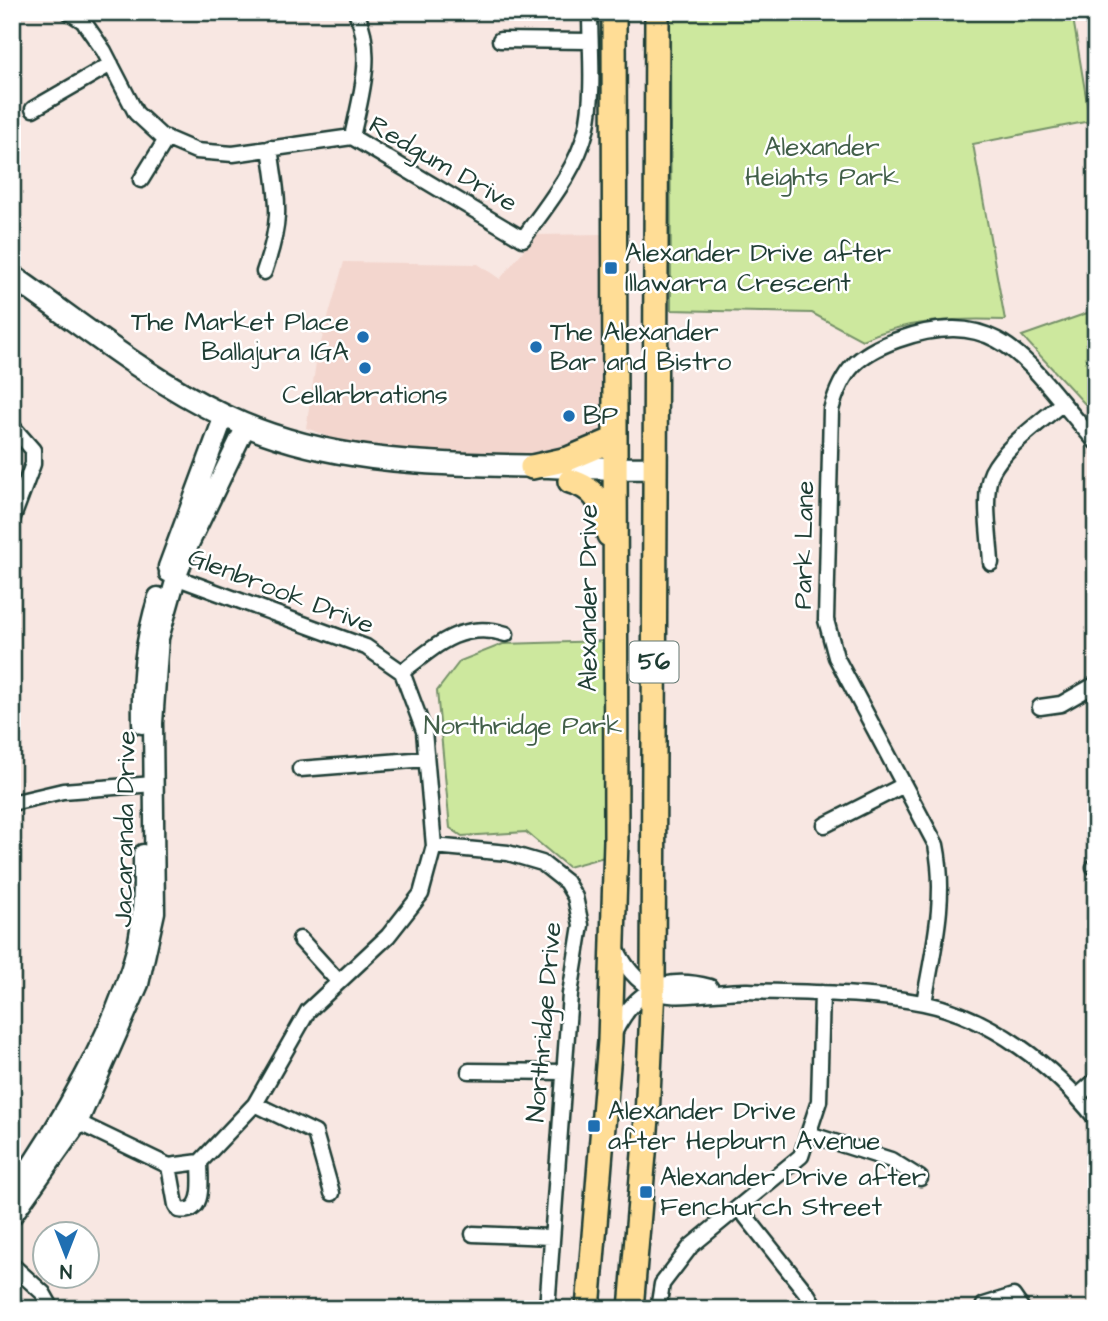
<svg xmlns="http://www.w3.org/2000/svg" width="1108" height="1321" viewBox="0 0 1108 1321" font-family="'Architects Daughter',sans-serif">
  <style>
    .built { fill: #f3d6ce }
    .green { fill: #cde89e; stroke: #769269; stroke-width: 2 }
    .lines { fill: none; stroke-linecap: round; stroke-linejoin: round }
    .minor-casing { stroke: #1f3d34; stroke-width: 19 }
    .tertiary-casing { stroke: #1f3d34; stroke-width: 23 }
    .secondary-casing { stroke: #1f3d34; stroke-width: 26 }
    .primary-casing { stroke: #1f3d34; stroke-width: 28 }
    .minor { stroke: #fff; stroke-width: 14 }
    .tertiary { stroke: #fff; stroke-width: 18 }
    .secondary { stroke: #fff; stroke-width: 21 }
    .primary { stroke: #ffdd96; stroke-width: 23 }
    .poi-dot { fill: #1f6fb2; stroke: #fff; stroke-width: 2.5 }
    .labels { text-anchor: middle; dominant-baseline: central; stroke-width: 5; stroke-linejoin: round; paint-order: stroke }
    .shield { fill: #fff; stroke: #627771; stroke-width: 2 }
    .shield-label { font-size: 24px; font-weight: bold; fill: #1f3d34 }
    .park-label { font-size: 26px; fill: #425f49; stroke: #fff }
    .street-label { font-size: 26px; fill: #1f3d34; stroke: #fff }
    .poi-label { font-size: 26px; fill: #1f3d34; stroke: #fff; text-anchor: start }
  </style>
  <rect width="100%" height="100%" fill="#f8e7e2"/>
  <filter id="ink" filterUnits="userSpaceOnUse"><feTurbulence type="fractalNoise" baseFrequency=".0143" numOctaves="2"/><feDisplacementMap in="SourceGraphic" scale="14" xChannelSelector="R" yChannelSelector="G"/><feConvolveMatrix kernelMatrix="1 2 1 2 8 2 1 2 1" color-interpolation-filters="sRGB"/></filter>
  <g filter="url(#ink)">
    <path class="built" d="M603,234L602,426L582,447L562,453L508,455L397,452L355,447L306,428L317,356L344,262L478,264L500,279L536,235Z"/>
    <path class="green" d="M670,12H1072L1090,121L973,144L1005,320C957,318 906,320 862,340L812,313L671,310Z
      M1096,310V416L1022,336Z
      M606,641L608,856L568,867L526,832L462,836L450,828L437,691L460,661L503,644Z"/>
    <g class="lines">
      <g class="minor-casing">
        <path id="minor" d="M69,12L83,21L104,51L136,113L161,136L196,151L233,154L352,137L523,239C546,206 576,171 586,131C595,93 590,51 590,12
          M1093,12L1096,28
          M500,40L590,41
          M33,109L111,64
          M352,137C361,95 375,53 356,12
          M141,180L167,138
          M264,272C283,218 278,203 270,148
          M12,426L33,450V464L12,520
          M991,563C990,539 982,493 992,472C1006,445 1039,424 1061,404
          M402,672C435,646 462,620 506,634
          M1040,707L1061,704L1096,684
          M300,769L426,759
          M12,803L63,791L154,784
          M825,825L902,786
          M434,846L508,853L542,863L566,882L575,897L581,925L570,994L547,1309
          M1094,867L1096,866
          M300,939L339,982
          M616,948C626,969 640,987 664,994C680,999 727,990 748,991C805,993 866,992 923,1003C991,1017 1054,1066 1096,1119
          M924,1003C933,950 947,899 936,845L836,657L826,620L831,410C842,370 858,354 897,340C1006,301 1032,373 1096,442
          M614,1033C635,991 662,974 710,987
          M469,1071L564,1072
          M1078,1096L1096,1080
          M255,1104L315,1133L332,1193
          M69,1118L169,1166L200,1162L255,1104L308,1011L388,936L421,894L434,846L424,731L402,672L366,647L167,574
          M809,1134L891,1160L920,1178
          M169,1166L176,1205L179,1210C206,1215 200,1180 200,1162
          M740,1209L808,1295L816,1309
          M473,1234L551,1237
          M12,1265L43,1293L52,1309
          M984,1305L1013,1296L1022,1309
          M658,1309L662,1284L691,1246L801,1156L819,1101L822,993"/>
      </g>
      <g class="tertiary-casing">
        <path id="tertiary" d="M168,567L224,416
          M142,724C141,679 144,641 158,597
          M12,1193C59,1127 116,1028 136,950C144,918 143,886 143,854
          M12,1216L78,1123L139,984L155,912L153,723L159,638L176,578L190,542L246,426"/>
      </g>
      <g class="secondary-casing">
        <path id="secondary" d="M12,276C81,324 149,380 225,416C320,462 423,464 526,466C569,467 611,469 654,468"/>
      </g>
      <g class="primary-casing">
        <path id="primary" d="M532,467L568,459L615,439
          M570,481C601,490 601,507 609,535
          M588,1309L610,1041L616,840L614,12
          M631,1309L647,1118L653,987L657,12"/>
      </g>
      <use href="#minor" class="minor"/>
      <use href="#tertiary" class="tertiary"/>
      <use href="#secondary" class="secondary"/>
      <use href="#primary" class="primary"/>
    </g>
  </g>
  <g class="poi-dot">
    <rect x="604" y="261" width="14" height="14" rx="3.5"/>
    <circle cx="363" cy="337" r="7"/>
    <circle cx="536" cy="347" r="7"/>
    <circle cx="365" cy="368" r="7"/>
    <circle cx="569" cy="416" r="7"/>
    <rect x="587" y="1119" width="14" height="14" rx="3.5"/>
    <rect x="639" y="1185" width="14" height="14" rx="3.5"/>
  </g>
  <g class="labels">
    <rect class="shield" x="629.5" y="641.5" width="49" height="41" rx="5"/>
    <g class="shield-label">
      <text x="654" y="662">56</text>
    </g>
    <g class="park-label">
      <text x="822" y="147">Alexander<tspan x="822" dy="30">Heights Park</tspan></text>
      <text x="523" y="726">Northridge Park</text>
    </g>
    <g class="street-label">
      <text transform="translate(443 164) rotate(30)">Redgum Drive</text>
      <text transform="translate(804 545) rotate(-89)">Park Lane</text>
      <text transform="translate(281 591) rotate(21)">Glenbrook Drive</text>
      <text transform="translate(588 598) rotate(-90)">Alexander Drive</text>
      <text transform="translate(125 829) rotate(-89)">Jacaranda Drive</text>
      <text transform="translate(544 1022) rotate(-85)">Northridge Drive</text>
    </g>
    <g class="poi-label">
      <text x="625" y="253">Alexander Drive after<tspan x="625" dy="30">Illawarra Crescent</tspan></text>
      <text x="349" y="322" text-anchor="end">The Market Place<tspan x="349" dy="30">Ballajura IGA</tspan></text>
      <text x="550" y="332">The Alexander<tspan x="550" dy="30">Bar and Bistro</tspan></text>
      <text x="365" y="395" text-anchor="middle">Cellarbrations</text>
      <text x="583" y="416">BP</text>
      <text x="608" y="1111">Alexander Drive<tspan x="608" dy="30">after Hepburn Avenue</tspan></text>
      <text x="660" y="1177">Alexander Drive after<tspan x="660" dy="30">Fenchurch Street</tspan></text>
    </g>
  </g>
  <rect width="1108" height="1321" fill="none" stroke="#fff" stroke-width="42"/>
  <rect x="21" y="21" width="1066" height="1279" fill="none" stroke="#1f3d34" stroke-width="2.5" filter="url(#ink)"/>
  <g transform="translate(66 1255) rotate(180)"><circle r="33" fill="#ffffff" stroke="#a5b1ae" stroke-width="2"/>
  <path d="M0-5L12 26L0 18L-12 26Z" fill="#1f6fb2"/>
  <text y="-10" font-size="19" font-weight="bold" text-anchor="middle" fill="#1f3d34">N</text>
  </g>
</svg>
